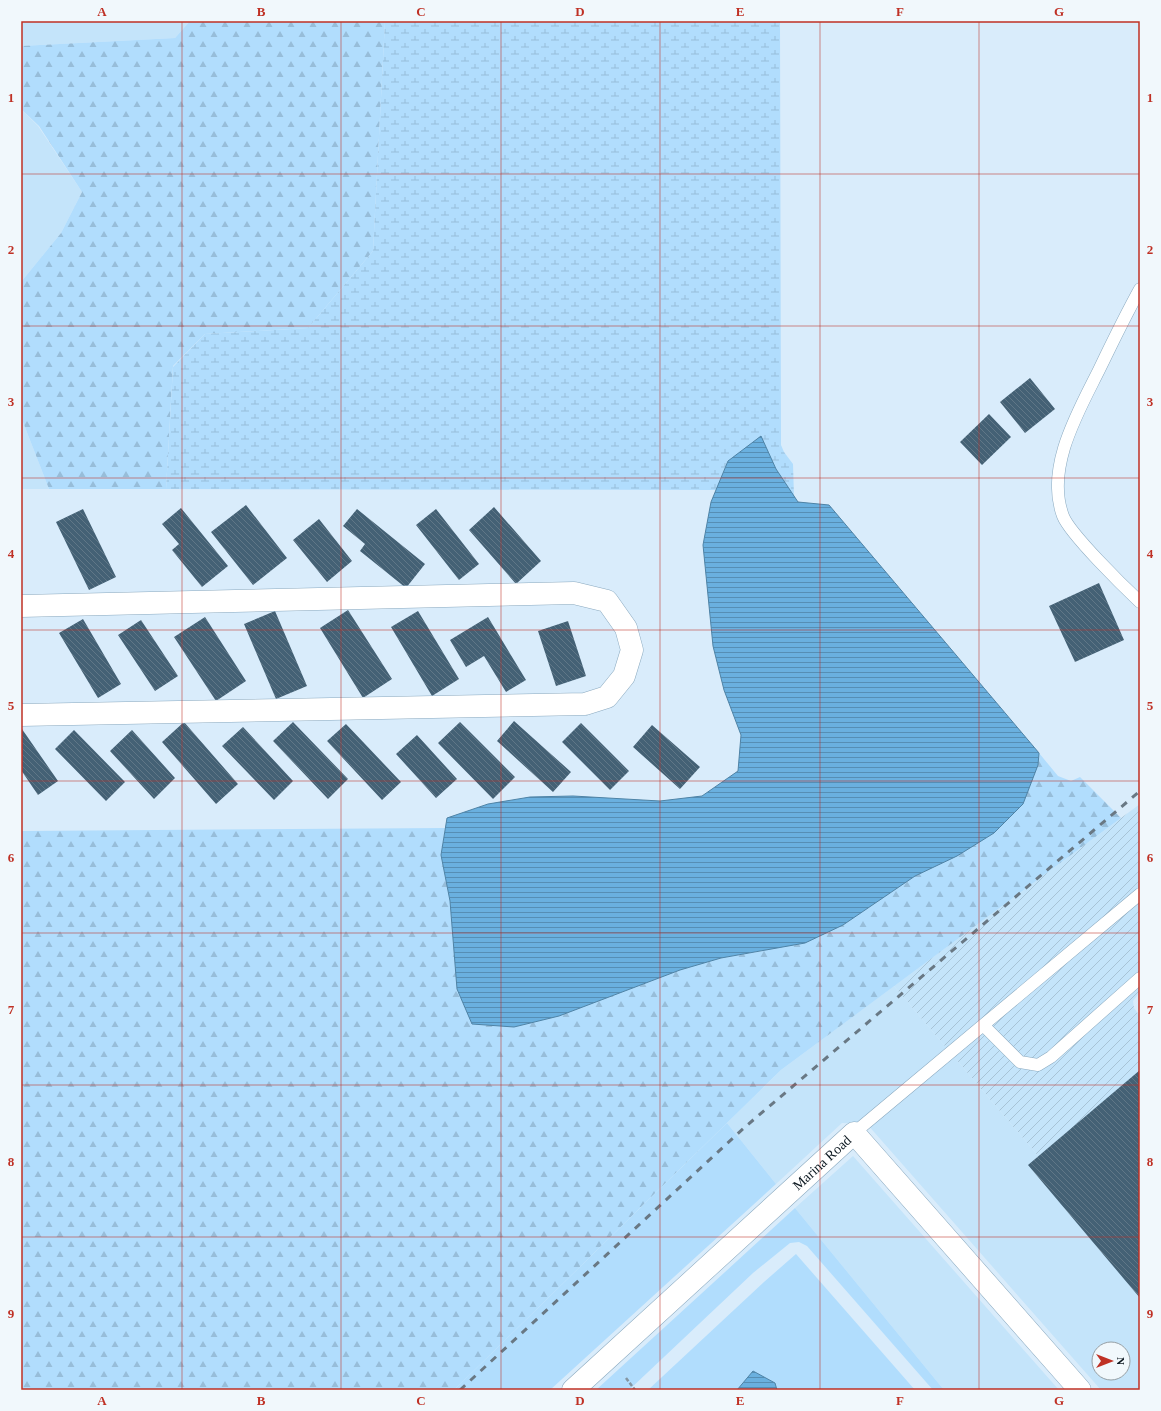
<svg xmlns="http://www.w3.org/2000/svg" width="1161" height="1411" viewBox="0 0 1161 1411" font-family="'Times New Roman',serif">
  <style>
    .built { fill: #c4e4fa; fill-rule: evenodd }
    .industrial { fill: url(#industrial-furrows) }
    .forest { fill: url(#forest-firs) }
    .wetland { fill: url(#wetland-marsh) }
    .green { fill: #b1ddfd }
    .water { fill: url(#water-rules); stroke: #4e83a6 }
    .building { fill: url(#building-back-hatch) }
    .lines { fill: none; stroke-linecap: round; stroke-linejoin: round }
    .service-casing { stroke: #8aa9bf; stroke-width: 13 }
    .minor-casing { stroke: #8aa9bf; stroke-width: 23 }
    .path { stroke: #8495a1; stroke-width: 2.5; stroke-dasharray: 4 2; stroke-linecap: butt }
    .service { stroke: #fff; stroke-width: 12 }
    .minor { stroke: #fff; stroke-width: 22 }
    .rail { stroke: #697884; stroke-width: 3; stroke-dasharray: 7 7; stroke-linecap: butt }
    .grid { fill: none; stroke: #bf3125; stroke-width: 1; stroke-opacity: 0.55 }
    .labels { text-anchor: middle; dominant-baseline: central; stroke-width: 4; stroke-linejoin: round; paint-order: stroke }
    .street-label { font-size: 14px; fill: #0d1921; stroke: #f1f8fc }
    .neatline { fill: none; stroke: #bf3125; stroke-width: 1.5 }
    .grid-label { font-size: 13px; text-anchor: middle; font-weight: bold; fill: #bf3125 }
  </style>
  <defs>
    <pattern id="industrial-furrows" width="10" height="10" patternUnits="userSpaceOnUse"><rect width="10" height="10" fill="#c4e4fa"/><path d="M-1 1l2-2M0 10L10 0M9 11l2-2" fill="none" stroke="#a7c3d6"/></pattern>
    <pattern id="forest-firs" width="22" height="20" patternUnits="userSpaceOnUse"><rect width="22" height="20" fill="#b1ddfd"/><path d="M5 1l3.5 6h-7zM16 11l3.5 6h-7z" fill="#97bdd9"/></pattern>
    <pattern id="wetland-marsh" width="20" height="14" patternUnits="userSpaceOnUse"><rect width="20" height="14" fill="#b1ddfd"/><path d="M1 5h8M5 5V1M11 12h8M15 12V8" fill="none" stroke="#97bdd9"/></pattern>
    <pattern id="water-rules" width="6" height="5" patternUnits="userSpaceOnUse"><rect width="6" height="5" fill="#6ab0df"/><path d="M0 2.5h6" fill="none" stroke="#568eb4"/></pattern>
    <pattern id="building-back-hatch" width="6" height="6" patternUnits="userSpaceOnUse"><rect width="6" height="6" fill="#446175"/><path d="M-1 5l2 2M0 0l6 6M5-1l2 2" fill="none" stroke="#607787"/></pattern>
  </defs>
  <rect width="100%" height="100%" fill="#d9ecfb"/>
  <path class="built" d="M21,21H190L175,38L21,46Z
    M21,109L38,126L82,192L61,233L21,282Z
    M21,417L49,489H21Z
    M894,986L1140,1276V1390H1101L867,1124L842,1123L776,1184L727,1123L781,1070ZM1099,1349H1123V1373H1099Z
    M853,1156L1059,1390H944L795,1208Z"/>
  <path class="industrial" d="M1140,804V992L1133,1001L1134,1008L1140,1016V1276L894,986Z"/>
  <path class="forest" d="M190,21H385L373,251L308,328L205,334L173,366L166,489H49L21,417V282L61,233L82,192L39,126L21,109V46L175,38Z
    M1039,753L1058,776L1071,781L1080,777L1121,818L781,1070L454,1390H21V831L445,828L441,855L450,901L457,989L514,1027L559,1016L680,970L720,958L763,951L843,925L915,876L956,856L1038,765Z"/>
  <path class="wetland" d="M385,21H780L781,445L784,452L793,464L794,497L776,469L728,461L716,490L166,489L173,367L205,334L308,328L373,251Z"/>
  <path class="green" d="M727,1123L776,1184L550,1390H454Z
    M795,1208L944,1390H933L807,1246L799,1242L790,1243L753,1273L629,1390H596Z
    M796,1254L915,1390H648L764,1282Z"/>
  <path class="water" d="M761,436L776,469L798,502L829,505L1039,753L1038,765L1023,804L994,833L957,856L915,876L843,925L805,943L721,958L680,970L559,1016L514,1027L472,1024L457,989L450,901L441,855L447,818L488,804L530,797L573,796L660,801L702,796L738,771L741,735L724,690L713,646L703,545L711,502L728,461Z
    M753,1371L775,1383L777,1390H737Z"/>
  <path class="building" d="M1030,378L1055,409L1025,433L1000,402Z
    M989,414L1011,437L982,465L960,442Z
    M246,505L287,558L253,585L211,532Z
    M494,507L541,561L516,584L469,530Z
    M181,508L228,566L202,587L172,550L179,544L162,524Z
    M83,509L116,577L89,590L56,522Z
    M357,509L425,564L406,588L360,551L365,544L343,526Z
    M436,509L479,564L459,580L416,525Z
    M319,519L352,561L327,582L293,540Z
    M1099,583L1124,640L1075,662L1049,606Z
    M348,610L392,679L363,698L320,628Z
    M275,611L307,686L276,699L244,624Z
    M418,611L459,679L432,696L391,627Z
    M205,617L246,681L216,701L174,637Z
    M488,617L526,680L506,692L484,656L466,667L450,640Z
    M83,619L121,684L98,698L59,633Z
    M141,620L178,676L155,691L118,635Z
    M568,621L586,676L556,686L538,631Z
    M514,721L571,772L553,792L497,741Z
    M184,722L238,784L216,804L162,742Z
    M293,722L348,779L328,799L273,741Z
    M460,722L515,777L493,799L438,743Z
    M581,723L629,771L610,790L562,742Z
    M346,724L401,782L382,800L327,741Z
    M652,725L700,767L680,789L633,747Z
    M243,727L293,781L274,800L222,746Z
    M22,729L58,781L38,795L21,770Z
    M74,730L125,782L106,801L55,749Z
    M132,730L175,778L154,799L110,751Z
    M417,735L457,779L436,798L396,754Z
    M1140,1070V1298L1028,1165Z"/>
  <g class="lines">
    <g class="service-casing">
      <path id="service" d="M1140,289C1125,316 1112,343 1099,370C1078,412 1045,468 1063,516C1070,534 1124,587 1140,602
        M983,1025L1020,1062L1038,1065L1051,1057L1140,978
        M854,1133L1140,894"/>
    </g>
    <g class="minor-casing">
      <g id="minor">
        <path d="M21,606L574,593L607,601L626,628L632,650L624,676L607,697L585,704L21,715"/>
        <path id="s1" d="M573,1390L854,1133L1080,1390"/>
      </g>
    </g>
    <path class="path" d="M626,1378L635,1390"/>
    <use href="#service" class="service"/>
    <use href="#minor" class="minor"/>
    <path class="rail" d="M460,1390L745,1127L1140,791"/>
  </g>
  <path class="grid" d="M182,21V1390M341,21V1390M501,21V1390M660,21V1390M820,21V1390M979,21V1390M21,174H1140M21,326H1140M21,478H1140M21,630H1140M21,781H1140M21,933H1140M21,1085H1140M21,1237H1140"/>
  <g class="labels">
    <g class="street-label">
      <text stroke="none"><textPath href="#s1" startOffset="337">Marina Road</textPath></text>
    </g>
  </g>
  <rect width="1161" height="1411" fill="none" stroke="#f1f8fc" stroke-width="44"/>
  <g transform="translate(1111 1361) rotate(90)"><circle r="19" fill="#f1f8fc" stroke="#969fa4"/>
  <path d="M0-3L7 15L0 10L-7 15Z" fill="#bf3125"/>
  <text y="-6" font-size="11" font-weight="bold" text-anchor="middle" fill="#0d1921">N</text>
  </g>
  <rect x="22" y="22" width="1117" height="1367" class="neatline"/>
  <g class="grid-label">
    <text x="102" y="16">A</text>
    <text x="261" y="16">B</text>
    <text x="421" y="16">C</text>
    <text x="580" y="16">D</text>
    <text x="740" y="16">E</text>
    <text x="900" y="16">F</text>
    <text x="1059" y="16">G</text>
    <text x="11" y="102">1</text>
    <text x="1150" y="102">1</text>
    <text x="11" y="254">2</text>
    <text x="1150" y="254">2</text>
    <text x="11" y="406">3</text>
    <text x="1150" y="406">3</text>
    <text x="11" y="558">4</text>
    <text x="1150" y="558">4</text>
    <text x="11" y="710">5</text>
    <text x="1150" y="710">5</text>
    <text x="11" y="862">6</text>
    <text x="1150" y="862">6</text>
    <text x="11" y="1014">7</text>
    <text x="1150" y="1014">7</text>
    <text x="11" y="1166">8</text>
    <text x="1150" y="1166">8</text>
    <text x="11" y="1318">9</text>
    <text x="1150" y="1318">9</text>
    <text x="102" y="1405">A</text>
    <text x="261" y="1405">B</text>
    <text x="421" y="1405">C</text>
    <text x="580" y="1405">D</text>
    <text x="740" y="1405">E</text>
    <text x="900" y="1405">F</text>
    <text x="1059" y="1405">G</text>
  </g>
</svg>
